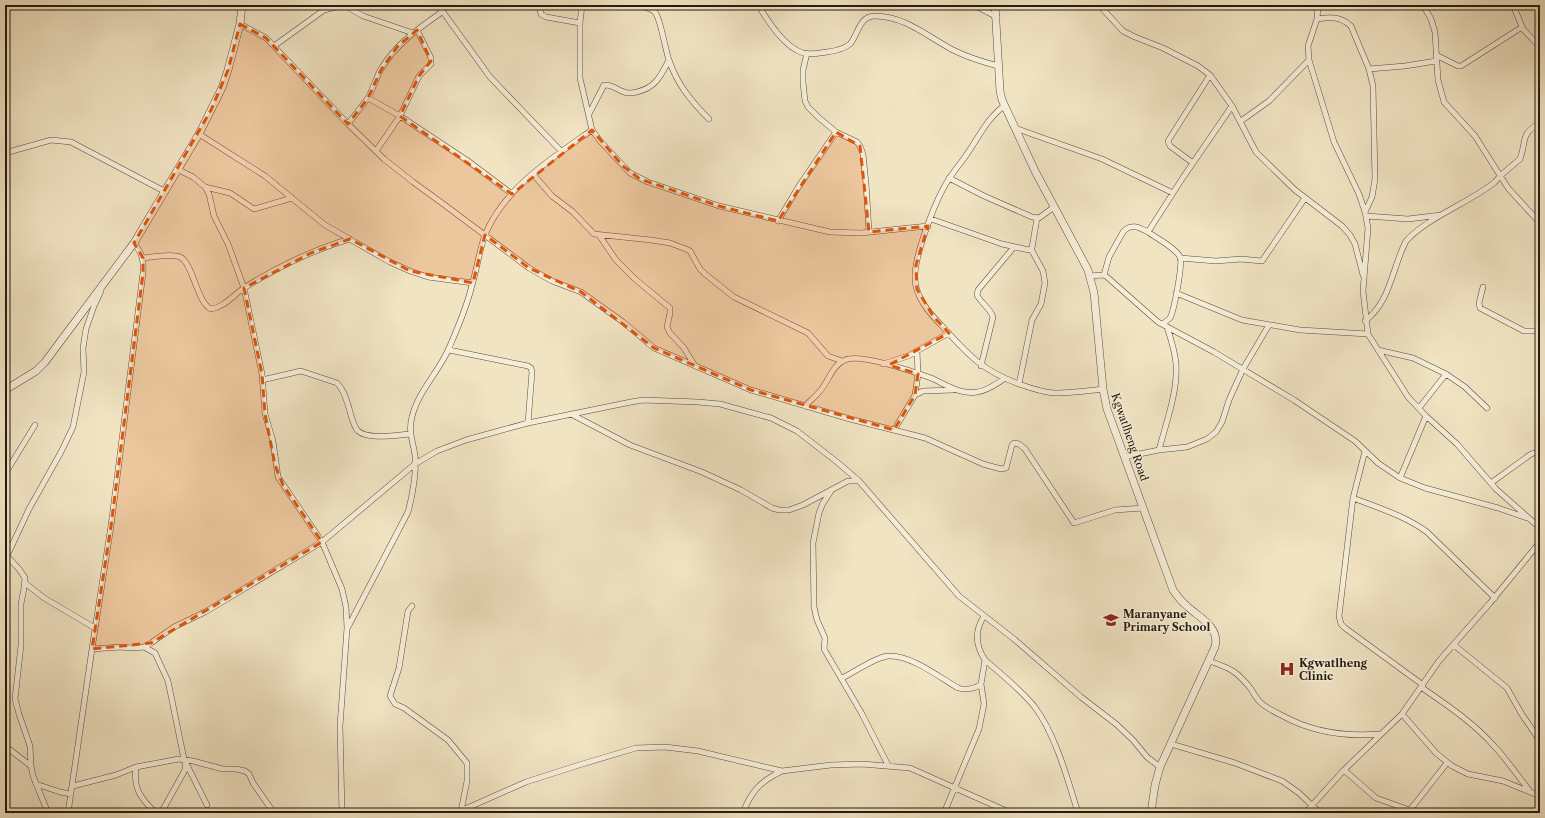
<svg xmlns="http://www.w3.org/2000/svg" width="1545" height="818" viewBox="0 0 1545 818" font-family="'Libre Caslon Text',serif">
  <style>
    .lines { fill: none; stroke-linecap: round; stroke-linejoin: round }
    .minor-casing { stroke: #574c3b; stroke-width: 6 }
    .tertiary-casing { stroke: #574c3b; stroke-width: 8 }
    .minor { stroke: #f6edd8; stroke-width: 5 }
    .tertiary { stroke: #f6edd8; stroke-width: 7 }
    .marked { fill: #de560c; fill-opacity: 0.2; stroke: #de560c; stroke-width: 3; stroke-dasharray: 8 5; stroke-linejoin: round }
    .labels { text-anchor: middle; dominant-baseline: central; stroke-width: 3; stroke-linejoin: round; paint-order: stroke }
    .street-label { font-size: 11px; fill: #241a0e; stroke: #f6edd8 }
    .poi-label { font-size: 11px; font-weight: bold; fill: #241a0e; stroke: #f6edd8; text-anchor: start }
  </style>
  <rect width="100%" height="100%" fill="#f1e4c3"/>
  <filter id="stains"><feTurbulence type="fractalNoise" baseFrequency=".005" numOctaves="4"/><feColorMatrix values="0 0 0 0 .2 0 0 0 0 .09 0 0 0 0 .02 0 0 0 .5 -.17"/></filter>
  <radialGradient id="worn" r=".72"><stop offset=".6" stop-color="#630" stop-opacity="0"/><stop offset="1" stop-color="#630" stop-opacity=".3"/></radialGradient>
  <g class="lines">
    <g class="minor-casing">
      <path id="minor" d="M344,5L363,16L413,33
        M438,5L490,77L561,151
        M539,5L541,14L546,17L580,23
        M582,5L580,23V78L592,130L600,141L630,173L648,182L719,206L830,232L861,233L928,226
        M634,5C641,7 650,7 655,12C661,20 665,49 669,60C677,84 691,101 709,119
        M758,5C768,21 784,47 803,53C811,55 820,53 827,52C835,51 844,49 850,44C858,35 859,16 875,16C905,16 928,37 953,50C967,57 983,62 998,66
        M974,5L997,17
        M1099,5L1123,31L1135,37L1163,48L1198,66L1210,75L1232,106L1256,152L1261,157L1295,190L1342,226L1350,235L1355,244L1363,275
        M1318,5L1317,19L1308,46L1309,60L1334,142L1359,194L1365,212L1368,228L1363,291L1368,334L1408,397L1426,416L1457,444L1496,489L1540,528
        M1423,5L1431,19L1435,32L1438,80L1444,102L1475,136L1508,188L1540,223
        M1513,5L1523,29L1540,47
        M1317,19C1330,17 1340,16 1351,26L1369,69L1373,86L1375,179L1372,197L1365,212
        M240,24L266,38L348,124L384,159L413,182L442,203L529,268L552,281L581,292L623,322L654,348L751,390L850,419L925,438L983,464L1001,469L1006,468L1012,445L1014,443L1019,444L1025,449L1074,523L1115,510L1143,508
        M274,46L324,10L343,5
        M807,53L803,70V82L805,101L808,107L818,117L836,132L857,142L860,146L863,154L866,184L869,232
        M1436,55L1458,66H1461L1522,27
        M1369,69L1405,66L1436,61
        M368,98C373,89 376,78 381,69C396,44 419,28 442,12
        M1004,106C985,120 976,143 962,161C955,170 948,179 943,189C933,208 914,257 915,278C915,297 930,314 943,327C969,356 984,372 1022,385C1033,389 1043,392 1054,393C1071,393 1087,391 1103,389
        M589,114L604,85C612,84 617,90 624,92C628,94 633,93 637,92C656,87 660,77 669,60
        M1241,121L1269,101L1309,60
        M348,124L368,98L400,116L468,161L512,194
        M1015,128L1102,159L1173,193
        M199,134L265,176L325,225L390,262L410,271L428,277L473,283
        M376,151L400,116L419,76L431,64V58L417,30
        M5,153L51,140L71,142L164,191
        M1193,163L1170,146L1168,141L1210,75
        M177,169L193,177L205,187L209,194L214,216L228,244L244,288L262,374L265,414L273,441L278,477L322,542L342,589L346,607L347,628L340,726L342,813
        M533,174L552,196L573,212L594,234L651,240L670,243L686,249L690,251L700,269L705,274L734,297L808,333L828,356L842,361
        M949,178L984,196L1032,217L1039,218L1054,207
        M205,187L230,193L254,209L292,198
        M1366,216L1408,219L1441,215
        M931,219L1002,244L1029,250L1032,248L1037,218
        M778,221L799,186L836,132
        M1148,232C1156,238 1176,248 1180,257C1183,264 1174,311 1170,318C1168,320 1165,322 1163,324
        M599,235L616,260L635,279L670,308V313L667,327L670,333L684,348L695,366
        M143,258C152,257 172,253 180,257C193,263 197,303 211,309C225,307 233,295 244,288C275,268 315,249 350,239
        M1180,258L1216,261L1241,259L1262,261L1305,198
        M1104,275L1109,257L1123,232C1130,223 1139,227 1148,232L1182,179L1232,106
        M1089,276L1104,275L1107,277L1158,322L1214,352L1294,400L1355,441L1378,463L1400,478L1425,488L1498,508L1527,518
        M1483,287L1479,303L1480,308L1524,331H1540
        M1176,293L1242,320L1300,330L1368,334
        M1365,321C1391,301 1392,268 1406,241C1428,217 1469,203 1495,182L1500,176L1520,159C1527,141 1519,135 1540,123
        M449,350L528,366L531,368L532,372L528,423
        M1378,350L1413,358L1446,374L1465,387L1487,408
        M883,364L908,356L949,333
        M981,366L993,317C990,308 981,303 977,295L978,290L1014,247
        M262,380L301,371L337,383C344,390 346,399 349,408C351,415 353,426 358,431C368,440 397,435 410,434
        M1019,384L1032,320L1041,304L1045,283L1043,271L1031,249
        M915,395L923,391L953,390
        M805,406C810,401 816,396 820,391C829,381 832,365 845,360C860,353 914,372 931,378C945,384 960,395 977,392C987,391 996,384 1004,379
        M1419,408L1446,374
        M571,414L630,445L702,472L741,490L772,508L779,510H789L803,505L848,481H859
        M894,430L915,395L918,374L917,351
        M1159,450C1166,423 1178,391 1176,364C1175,351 1171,339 1167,327
        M1365,451L1353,498L1339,616L1341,624L1345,628L1423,685
        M1125,457L1159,450L1187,447L1207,439L1216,432L1222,422L1229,400L1243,369L1269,325
        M5,474L35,425
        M1400,478L1426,416
        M1491,483L1531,454L1540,451
        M831,491L823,503L819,513L813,543L814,607L817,620L825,638L824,649L862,714L888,765
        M1353,498C1379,508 1405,516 1427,532L1495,598
        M6,555L19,569L25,578L24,588L21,604V645L15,699L19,714L30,746L31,766L33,776L48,813
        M7,556L29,509L61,452L73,427L84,372L83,348L86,329L94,306L101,291
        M25,583L44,598L95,628
        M412,606L408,611L399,668L390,696L395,704L404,708L448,740L467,763V781L461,811
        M984,616C975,630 975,645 985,660C1001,674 1020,689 1034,706C1055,733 1068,780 1078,813
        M348,627L408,512C412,498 417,470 415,455C413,442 408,430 412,417C418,391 439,372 449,348C458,327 467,307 472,285C477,269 479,251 485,235C504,188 552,158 592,130
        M1454,645L1507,688L1521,713L1540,741
        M144,647L155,653L168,681L184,759L207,805
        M92,649L120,647L132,648L144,647L151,643L174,627L205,612L322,542L415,464L437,451L466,440L528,423L631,402L643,400L698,402L720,404L771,418L797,431L837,462L859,481L959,596L1014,639L1081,697L1116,724L1133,740L1147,757L1160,767
        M1209,661C1230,668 1237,671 1251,689C1254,694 1256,698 1260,702C1266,708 1275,712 1283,716C1314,733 1346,737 1381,734
        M842,678C853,673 877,656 889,656C911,655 939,677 958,688C964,690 976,689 981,684L985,660
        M1421,687C1447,705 1474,723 1495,747C1507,760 1518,776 1529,790
        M1402,714L1436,753L1452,766L1468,774L1503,781L1540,796
        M1171,744L1235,763L1282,781L1299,793L1320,813
        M5,746L31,766
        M136,767C133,789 141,799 156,813
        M1344,770L1376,798L1418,813
        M36,784L60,792L71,794
        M73,786L116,775L136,767L179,759L193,761L223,769H236L245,771L249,774L253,783L274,813
        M1410,810L1447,763
        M68,813L92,649L111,526L143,273C144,260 142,253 134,243
        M161,813L185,770V762
        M456,813L526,782L579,765L636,748L665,747L698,751L782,771L831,765L862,764L910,768L1011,813
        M743,813C751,791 761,781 782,771
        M944,813L979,729L984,704L981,684
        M1305,813L1344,770L1402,714L1439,661L1490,603L1540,542"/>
    </g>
    <g class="tertiary-casing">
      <path id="tertiary" d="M995,5L1000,91L1002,100L1035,171L1088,270L1094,293L1103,389L1107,409L1173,590C1177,596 1182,602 1188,607C1200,618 1220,627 1215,647L1160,767L1155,785L1151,813
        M5,390L36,371L45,362L134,243L199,134L222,88L228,70L240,24L242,5"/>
    </g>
    <use href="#minor" class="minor"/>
    <use href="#tertiary" class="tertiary"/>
  </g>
  <path class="marked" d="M240,24L266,38L348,124L368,98L381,70L397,47L417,30L431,61L419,76L400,116L512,194L592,130L623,166L640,179L719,206L778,221L836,132L860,146L869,232L928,226L916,265L917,289L933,316L949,333L889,365L918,374L915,395L894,430L751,390L654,348L581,292L529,268L485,235L473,283L410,271L350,239L311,253L244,288L262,374L265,414L275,465L283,485L322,542L151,643L92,649L111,526L143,273V258L134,243L211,110L228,70Z"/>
  <defs>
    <g id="school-bare" transform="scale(1.2)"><path d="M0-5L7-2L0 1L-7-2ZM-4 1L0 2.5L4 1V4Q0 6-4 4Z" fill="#8f2418" stroke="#f6edd8" stroke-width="2.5" paint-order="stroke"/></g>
    <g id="hospital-bare" transform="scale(1.2)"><path d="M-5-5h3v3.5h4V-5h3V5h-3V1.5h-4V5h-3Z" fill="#8f2418" stroke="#f6edd8" stroke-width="2.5" paint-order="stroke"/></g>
  </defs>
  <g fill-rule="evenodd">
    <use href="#school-bare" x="1111" y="620"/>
    <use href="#hospital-bare" x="1287" y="669"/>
  </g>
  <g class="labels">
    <g class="street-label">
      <text transform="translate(1130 437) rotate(71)">Kgwatlheng Road</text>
    </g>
    <g class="poi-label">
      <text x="1123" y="614">Maranyane<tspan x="1123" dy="13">Primary School</tspan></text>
      <text x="1299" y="663">Kgwatlheng<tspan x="1299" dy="13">Clinic</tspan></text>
    </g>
  </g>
  <rect width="1545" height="818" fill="none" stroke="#f1e4c3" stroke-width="20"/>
  <rect x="6" y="6" width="1533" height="806" fill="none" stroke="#241a0e" stroke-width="2"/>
  <rect x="10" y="10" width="1525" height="798" fill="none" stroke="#241a0e"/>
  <rect width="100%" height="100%" filter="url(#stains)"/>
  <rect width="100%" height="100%" fill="url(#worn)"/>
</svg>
